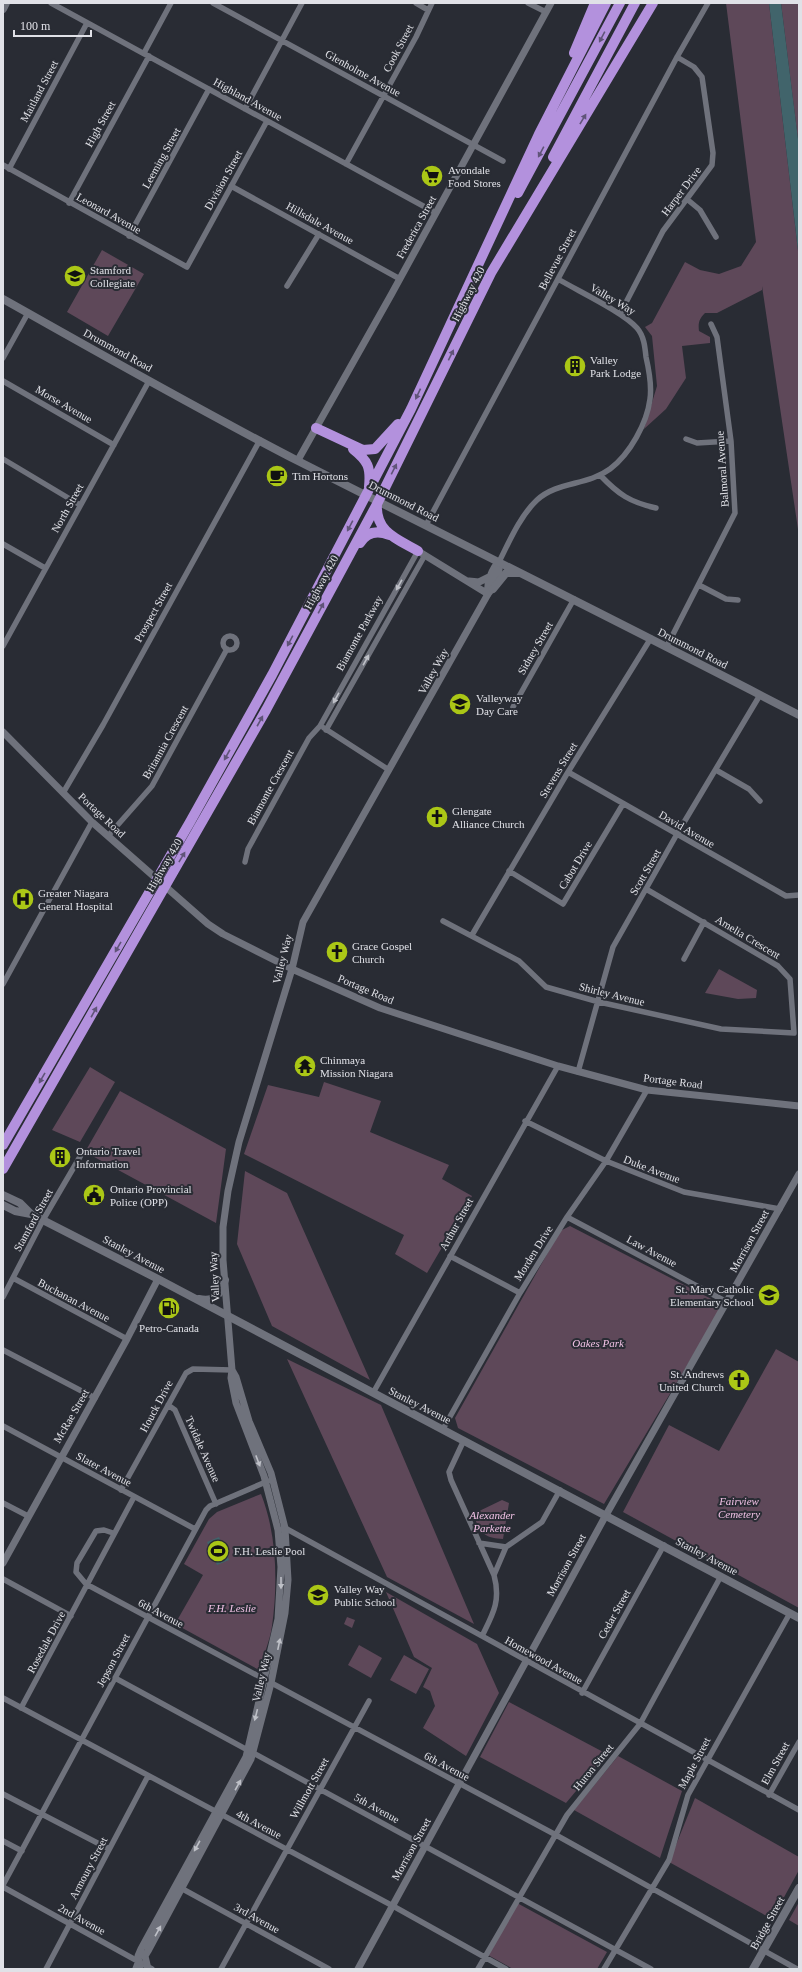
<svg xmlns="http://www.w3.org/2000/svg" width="802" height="1972" viewBox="0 0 802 1972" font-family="Georgia,serif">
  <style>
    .green { fill: #5e4859 }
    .water { fill: #41646b }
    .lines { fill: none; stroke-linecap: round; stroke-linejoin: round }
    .minor { stroke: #6f727c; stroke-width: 5.5 }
    .tertiary { stroke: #6f727c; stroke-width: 7 }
    .secondary { stroke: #6f727c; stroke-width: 8 }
    .motorway { stroke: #b391dd; stroke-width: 10 }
    .oneway { fill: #605478 }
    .oneway2 { fill: #bec0c7 }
    .labels { text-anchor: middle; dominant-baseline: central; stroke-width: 4; stroke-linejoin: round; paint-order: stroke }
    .street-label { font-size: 11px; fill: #e0e1e7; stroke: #292c34 }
    .poi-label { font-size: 11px; fill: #e0e1e7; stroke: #292c34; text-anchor: start }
    .park-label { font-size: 11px; font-style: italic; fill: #f2c2e6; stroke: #292c34 }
  </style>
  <rect width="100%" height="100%" fill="#292c34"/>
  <path class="green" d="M726,3H769L799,259V536L762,286V290L717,313H705C699,319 698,323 699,331L710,337V343L682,346L686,378L666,409L644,429L657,386L652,336L645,327L652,323L685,262L700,270L719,274L741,266L756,242Z
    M781,3H799V148Z
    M102,250L144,274L108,336L67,312Z
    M719,969L757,990L756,998L738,999L705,993Z
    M90,1067L115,1082L80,1142L52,1130Z
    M324,1082L381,1101L370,1132L449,1165L442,1179L472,1196L427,1273L395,1254L404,1235L244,1154L268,1085L319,1097Z
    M120,1091L226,1149L216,1223L85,1152Z
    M245,1171L287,1193L370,1380L272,1326L237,1244Z
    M570,1226L723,1305L604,1504L458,1428L455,1418L560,1231Z
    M776,1349L799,1362V1608L623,1512L669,1425L719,1451Z
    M287,1359L381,1405L474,1624L387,1577Z
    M261,1494C277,1534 278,1584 272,1626C270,1641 263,1656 259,1670L175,1624L203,1575L184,1564L209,1519L217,1512Z
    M502,1500L509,1503L503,1539C483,1538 480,1532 473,1514Z
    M386,1592L477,1644L499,1693L466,1756L423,1728L435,1706L430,1691L423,1687L432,1668L414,1657Z
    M347,1617L355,1620L352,1628L344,1624Z
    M359,1645L382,1658L371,1678L348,1665Z
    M404,1655L429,1669L416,1694L390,1680Z
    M509,1702L607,1754L566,1803L480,1757Z
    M618,1756L682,1791L660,1858L574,1810Z
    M695,1798L799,1857V1870L772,1919L669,1862Z
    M799,1902V1926L789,1920Z
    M517,1903L607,1952L597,1969H513L488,1955Z"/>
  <path class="water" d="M769,3H781L799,147V259Z
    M219,1537L229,1560L217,1565L207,1542Z"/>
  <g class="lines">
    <path class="minor" d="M51,3L436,213
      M213,3L503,161
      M416,3L428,10
      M528,3L546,12
      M144,53L171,3
      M245,109L302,3
      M346,164L416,37L432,3
      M3,165L187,267L267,121
      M9,169L87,23
      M231,186L400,279
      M688,200L700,210L716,237
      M69,203L149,56
      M129,236L209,89
      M287,286L319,234
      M620,314L663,231L712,165L713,153L702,77L694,67L677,57
      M3,358L28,313
      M3,381L114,445
      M686,439L697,443L731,441
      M3,459L80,505
      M600,475C619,495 630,502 656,508
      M426,525L677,57L708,3
      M3,544L45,568
      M499,562C509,542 520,516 537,500C558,481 587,486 610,469C630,454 647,423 650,399C652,385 649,370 646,357C645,347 644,336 637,328C623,312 578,291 558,279
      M699,585L726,599L738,600
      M223 643a7 7 0 1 1 14 0a7 7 0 1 1-14 0Z
      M3,646L149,381
      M667,646L735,513L731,441L717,337L711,324
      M513,707L574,599
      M324,728L389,770
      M326,730L425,555
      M716,770L749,789L760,801
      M568,772L786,896L799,895
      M63,793L103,725L260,440
      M108,836L152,786L227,649
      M245,862L248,849L309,738L320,726L418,551
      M509,871L563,904L623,804
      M443,921L519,961L546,987L599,1002L721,1029L794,1033L790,979L778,966L646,889
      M472,935L568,772L651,638
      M684,959L704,922
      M3,984L92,822
      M578,1072L613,947L677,834L760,695
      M525,1121L606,1161L684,1192L780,1209
      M567,1217L727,1302
      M450,1256L520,1293
      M13,1278L127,1339
      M3,1297L43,1220L81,1155
      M3,1350L95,1398
      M373,1393L558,1066
      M168,1405L175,1410L216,1504
      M3,1426L195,1529
      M443,1429L520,1293L567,1217L606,1161L647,1090
      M464,1440L449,1472L451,1480L494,1575C501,1601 493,1614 482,1636
      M121,1490L186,1373L193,1369L232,1370
      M3,1503L28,1516
      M282,1529L285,1528L799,1810
      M113,1533L104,1530L96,1531L77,1563L76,1572L86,1584L556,1835L797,1969
      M479,1543L506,1547
      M494,1575L506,1547L542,1522L560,1490
      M3,1579L71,1616
      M115,1678L651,1969
      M582,1693L664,1545
      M3,1698L393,1906L506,1969
      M21,1708L134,1497
      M3,1794L109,1849
      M769,1795L799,1742
      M3,1841L22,1851
      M3,1885L206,1510L210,1506L268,1481
      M3,1887L152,1969
      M179,1887L329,1969
      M46,1969L148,1776
      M135,1969L138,1961
      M221,1969L369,1701
      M478,1969L567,1815L640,1724L721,1576
      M604,1969L669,1860L688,1795L790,1613"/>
    <path class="tertiary" d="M298,460L391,295L551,3
      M418,551L488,594
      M469,581L479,582L491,576
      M488,594C486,585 492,567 499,562
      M3,732L92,822L208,924L223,934L292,969L380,1008L558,1066L647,1090L799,1106
      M3,1563L127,1339L158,1279
      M140,1969L138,1956L141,1949L246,1757L278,1619L281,1567L278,1530L264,1476L236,1403L231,1378L232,1370L223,1260V1227L228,1191L239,1142L292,969L303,922L488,594C494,587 501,571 499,562
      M148,1969L145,1956L148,1951L251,1759L271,1683L285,1613L288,1580L285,1528L271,1473L249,1421L236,1377L232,1370
      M358,1969L606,1515L799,1174"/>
    <path class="secondary" d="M3,9L6,3
      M3,299C101,354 199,410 300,462C466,546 633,629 799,715
      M493,589L506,573H519
      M3,1195L20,1203L31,1214L158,1279L799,1618
      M3,1205L15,1211L31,1214
      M199,1299C216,1302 220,1295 225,1280
      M753,1969L799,1888"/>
    <path class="motorway" d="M574,53L595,3
      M553,157L635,3
      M518,193L620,3
      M316,428L363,450L375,449L398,424
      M353,449C368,461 371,467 369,487
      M377,504C375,532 397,539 418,551
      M360,543C367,532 377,530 389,535
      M3,1145L190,822L272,675L411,409L539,134L606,3
      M3,1169L266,710L377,504L491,273L653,3"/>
  </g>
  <defs><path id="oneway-solid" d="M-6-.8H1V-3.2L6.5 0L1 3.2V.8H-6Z"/></defs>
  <g class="oneway">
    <use href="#oneway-solid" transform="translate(602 37) rotate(118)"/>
    <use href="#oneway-solid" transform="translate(583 119) rotate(-59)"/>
    <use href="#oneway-solid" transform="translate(541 152) rotate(118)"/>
    <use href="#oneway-solid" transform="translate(451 355) rotate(-64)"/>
    <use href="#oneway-solid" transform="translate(418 394) rotate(115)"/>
    <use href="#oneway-solid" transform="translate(394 469) rotate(-63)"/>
    <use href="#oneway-solid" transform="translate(350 526) rotate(118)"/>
    <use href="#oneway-solid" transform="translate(321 608) rotate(-62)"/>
    <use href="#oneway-solid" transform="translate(290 641) rotate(118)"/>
    <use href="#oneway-solid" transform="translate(260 721) rotate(-61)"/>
    <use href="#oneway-solid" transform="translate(227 755) rotate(119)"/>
    <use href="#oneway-solid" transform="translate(182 857) rotate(-59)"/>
    <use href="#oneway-solid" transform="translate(118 947) rotate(120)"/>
    <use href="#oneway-solid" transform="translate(94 1012) rotate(-61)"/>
    <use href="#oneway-solid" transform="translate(42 1078) rotate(120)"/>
  </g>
  <g class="oneway2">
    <use href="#oneway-solid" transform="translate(399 585) rotate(119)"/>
    <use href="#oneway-solid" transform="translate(366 660) rotate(-61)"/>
    <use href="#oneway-solid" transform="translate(336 698) rotate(119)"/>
    <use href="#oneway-solid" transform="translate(258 1461) rotate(69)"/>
    <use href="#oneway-solid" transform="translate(281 1583) rotate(90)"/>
    <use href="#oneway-solid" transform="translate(279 1644) rotate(-78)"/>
    <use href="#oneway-solid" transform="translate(256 1715) rotate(104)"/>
    <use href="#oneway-solid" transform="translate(238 1785) rotate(-61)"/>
    <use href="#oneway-solid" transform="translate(197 1846) rotate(119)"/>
    <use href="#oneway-solid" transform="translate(158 1931) rotate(-61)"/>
  </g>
  <defs>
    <g id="supermarket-disc" transform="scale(1.15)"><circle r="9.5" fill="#abc716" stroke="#292c34"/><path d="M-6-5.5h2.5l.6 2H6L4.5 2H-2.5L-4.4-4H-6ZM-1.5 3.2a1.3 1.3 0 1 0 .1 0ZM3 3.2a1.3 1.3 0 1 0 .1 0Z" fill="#111"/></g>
    <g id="school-disc" transform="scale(1.15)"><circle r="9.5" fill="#abc716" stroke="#292c34"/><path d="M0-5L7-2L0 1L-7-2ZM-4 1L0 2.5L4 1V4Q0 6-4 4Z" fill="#111"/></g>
    <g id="building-disc" transform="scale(1.15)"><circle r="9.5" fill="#abc716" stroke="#292c34"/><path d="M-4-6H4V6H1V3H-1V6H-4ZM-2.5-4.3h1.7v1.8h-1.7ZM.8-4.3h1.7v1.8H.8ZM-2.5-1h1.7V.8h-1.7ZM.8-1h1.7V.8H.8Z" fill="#111"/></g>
    <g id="cafe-disc" transform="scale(1.15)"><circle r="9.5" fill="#abc716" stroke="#292c34"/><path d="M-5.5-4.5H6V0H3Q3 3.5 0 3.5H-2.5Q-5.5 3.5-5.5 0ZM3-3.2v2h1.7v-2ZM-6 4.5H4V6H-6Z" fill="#111"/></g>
    <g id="church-disc" transform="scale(1.15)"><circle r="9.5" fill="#abc716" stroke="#292c34"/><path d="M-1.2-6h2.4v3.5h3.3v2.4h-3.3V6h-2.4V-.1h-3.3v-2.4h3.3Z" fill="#111"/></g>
    <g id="hospital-disc" transform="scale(1.15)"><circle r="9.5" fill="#abc716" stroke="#292c34"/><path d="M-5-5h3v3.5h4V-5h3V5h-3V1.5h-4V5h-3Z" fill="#111"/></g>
    <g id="temple-disc" transform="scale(1.15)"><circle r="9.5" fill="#abc716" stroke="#292c34"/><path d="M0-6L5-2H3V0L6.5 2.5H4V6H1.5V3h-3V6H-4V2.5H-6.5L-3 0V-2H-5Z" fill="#111"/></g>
    <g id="civic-disc" transform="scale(1.15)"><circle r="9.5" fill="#abc716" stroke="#292c34"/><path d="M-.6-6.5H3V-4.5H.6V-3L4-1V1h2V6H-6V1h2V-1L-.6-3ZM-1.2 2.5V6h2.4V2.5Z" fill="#111"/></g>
    <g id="fuel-disc" transform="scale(1.15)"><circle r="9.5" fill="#abc716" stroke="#292c34"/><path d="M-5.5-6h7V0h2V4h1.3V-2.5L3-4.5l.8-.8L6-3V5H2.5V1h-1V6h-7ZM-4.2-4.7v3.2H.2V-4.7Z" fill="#111"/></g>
    <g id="stadium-disc" transform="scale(1.15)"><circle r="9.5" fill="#abc716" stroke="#292c34"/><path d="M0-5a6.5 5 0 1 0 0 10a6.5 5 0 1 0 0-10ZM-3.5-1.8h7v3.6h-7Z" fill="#111"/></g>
  </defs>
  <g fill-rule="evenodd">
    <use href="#supermarket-disc" x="432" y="176"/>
    <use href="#school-disc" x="75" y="276"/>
    <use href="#building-disc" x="575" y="366"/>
    <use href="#cafe-disc" x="277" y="476"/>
    <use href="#school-disc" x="460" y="704"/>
    <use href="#church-disc" x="437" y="817"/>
    <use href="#hospital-disc" x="23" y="899"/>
    <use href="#church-disc" x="337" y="952"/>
    <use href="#temple-disc" x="305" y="1066"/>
    <use href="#building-disc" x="60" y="1157"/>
    <use href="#civic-disc" x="94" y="1195"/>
    <use href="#school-disc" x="769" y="1295"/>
    <use href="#fuel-disc" x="169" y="1308"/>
    <use href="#church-disc" x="739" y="1380"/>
    <use href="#stadium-disc" x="218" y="1551"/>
    <use href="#school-disc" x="318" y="1595"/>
  </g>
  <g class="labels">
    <g class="street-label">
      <text transform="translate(398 48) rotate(-62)">Cook Street</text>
      <text transform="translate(363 73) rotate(29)">Glenholme Avenue</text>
      <text transform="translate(39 91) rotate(-62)">Maitland Street</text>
      <text transform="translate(248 99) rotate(29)">Highland Avenue</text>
      <text transform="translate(100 124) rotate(-61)">High Street</text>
      <text transform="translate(161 158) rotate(-61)">Leeming Street</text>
      <text transform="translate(223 180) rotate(-61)">Division Street</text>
      <text transform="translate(681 191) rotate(-53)">Harper Drive</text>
      <text transform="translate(109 213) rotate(29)">Leonard Avenue</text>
      <text transform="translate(320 223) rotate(29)">Hillsdale Avenue</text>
      <text transform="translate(416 227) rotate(-61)">Frederica Street</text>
      <text transform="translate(557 259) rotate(-62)">Bellevue Street</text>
      <text transform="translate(468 294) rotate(-63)">Highway 420</text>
      <text transform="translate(613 299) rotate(31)">Valley Way</text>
      <text transform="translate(118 350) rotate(29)">Drummond Road</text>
      <text transform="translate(64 404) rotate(30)">Morse Avenue</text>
      <text transform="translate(722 469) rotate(-94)">Balmoral Avenue</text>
      <text transform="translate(404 501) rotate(27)">Drummond Road</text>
      <text transform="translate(67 508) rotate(-61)">North Street</text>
      <text transform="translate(321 582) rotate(-62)">Highway 420</text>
      <text transform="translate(153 612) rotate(-61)">Prospect Street</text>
      <text transform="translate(359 633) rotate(-61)">Biamonte Parkway</text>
      <text transform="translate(535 648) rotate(-60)">Sidney Street</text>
      <text transform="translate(693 648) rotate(27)">Drummond Road</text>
      <text transform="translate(433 671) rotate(-61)">Valley Way</text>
      <text transform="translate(165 742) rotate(-61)">Britannia Crescent</text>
      <text transform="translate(558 770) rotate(-59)">Stevens Street</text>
      <text transform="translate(270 787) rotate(-61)">Biamonte Crescent</text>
      <text transform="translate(102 815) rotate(43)">Portage Road</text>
      <text transform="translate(687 829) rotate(30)">David Avenue</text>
      <text transform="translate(164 865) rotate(-60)">Highway 420</text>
      <text transform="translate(575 865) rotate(-59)">Cabot Drive</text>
      <text transform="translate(645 872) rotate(-60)">Scott Street</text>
      <text transform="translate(748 937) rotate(31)">Amelia Crescent</text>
      <text transform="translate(282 959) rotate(-76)">Valley Way</text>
      <text transform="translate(366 989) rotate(23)">Portage Road</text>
      <text transform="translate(612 994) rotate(14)">Shirley Avenue</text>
      <text transform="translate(673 1081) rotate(7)">Portage Road</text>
      <text transform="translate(652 1169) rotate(21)">Duke Avenue</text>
      <text transform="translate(33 1220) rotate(-61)">Stamford Street</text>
      <text transform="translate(456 1224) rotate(-61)">Arthur Street</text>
      <text transform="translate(749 1241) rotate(-61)">Morrison Street</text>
      <text transform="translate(652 1251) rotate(28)">Law Avenue</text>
      <text transform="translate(533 1253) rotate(-58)">Morden Drive</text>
      <text transform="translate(134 1254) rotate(28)">Stanley Avenue</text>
      <text transform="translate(214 1277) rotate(-93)">Valley Way</text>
      <text transform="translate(74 1300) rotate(28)">Buchanan Avenue</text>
      <text transform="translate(420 1405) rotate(27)">Stanley Avenue</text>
      <text transform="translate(156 1406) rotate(-62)">Houck Drive</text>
      <text transform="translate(71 1416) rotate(-60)">McRae Street</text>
      <text transform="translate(203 1449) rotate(66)">Twidale Avenue</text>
      <text transform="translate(104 1469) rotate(28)">Slater Avenue</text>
      <text transform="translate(707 1556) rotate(28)">Stanley Avenue</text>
      <text transform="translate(566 1565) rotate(-61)">Morrison Street</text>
      <text transform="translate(161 1613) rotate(28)">6th Avenue</text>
      <text transform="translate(614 1614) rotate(-61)">Cedar Street</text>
      <text transform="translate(46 1642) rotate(-62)">Rosedale Drive</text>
      <text transform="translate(113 1660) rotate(-62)">Jepson Street</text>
      <text transform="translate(544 1660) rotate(29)">Homewood Avenue</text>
      <text transform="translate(261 1677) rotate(-77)">Valley Way</text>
      <text transform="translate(694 1763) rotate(-62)">Maple Street</text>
      <text transform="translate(775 1763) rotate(-61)">Elm Street</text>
      <text transform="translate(447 1766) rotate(28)">6th Avenue</text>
      <text transform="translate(593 1767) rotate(-51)">Huron Street</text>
      <text transform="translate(309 1788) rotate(-61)">Willmott Street</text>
      <text transform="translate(377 1808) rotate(29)">5th Avenue</text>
      <text transform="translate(259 1824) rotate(28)">4th Avenue</text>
      <text transform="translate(411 1849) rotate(-61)">Morrison Street</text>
      <text transform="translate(88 1868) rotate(-62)">Armoury Street</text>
      <text transform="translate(257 1918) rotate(29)">3rd Avenue</text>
      <text transform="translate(82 1919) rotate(29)">2nd Avenue</text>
      <text transform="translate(767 1923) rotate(-61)">Bridge Street</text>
    </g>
    <g class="poi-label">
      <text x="448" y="170">Avondale<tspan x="448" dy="13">Food Stores</tspan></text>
      <text x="90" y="270">Stamford<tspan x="90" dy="13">Collegiate</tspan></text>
      <text x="590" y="360">Valley<tspan x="590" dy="13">Park Lodge</tspan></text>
      <text x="292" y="476">Tim Hortons</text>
      <text x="476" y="698">Valleyway<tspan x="476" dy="13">Day Care</tspan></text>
      <text x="452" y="811">Glengate<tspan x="452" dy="13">Alliance Church</tspan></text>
      <text x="38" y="893">Greater Niagara<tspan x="38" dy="13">General Hospital</tspan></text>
      <text x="352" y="946">Grace Gospel<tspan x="352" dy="13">Church</tspan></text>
      <text x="320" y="1060">Chinmaya<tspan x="320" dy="13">Mission Niagara</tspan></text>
      <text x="76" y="1151">Ontario Travel<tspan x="76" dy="13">Information</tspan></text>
      <text x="110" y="1189">Ontario Provincial<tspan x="110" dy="13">Police (OPP)</tspan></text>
      <text x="754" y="1289" text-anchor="end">St. Mary Catholic<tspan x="754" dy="13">Elementary School</tspan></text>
      <text x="169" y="1328" text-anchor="middle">Petro-Canada</text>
      <text x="724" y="1374" text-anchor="end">St. Andrews<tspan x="724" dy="13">United Church</tspan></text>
      <text x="234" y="1551">F.H. Leslie Pool</text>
      <text x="334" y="1589">Valley Way<tspan x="334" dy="13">Public School</tspan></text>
    </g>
    <g class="park-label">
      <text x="598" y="1343">Oakes Park</text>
      <text x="739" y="1501">Fairview<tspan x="739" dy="13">Cemetery</tspan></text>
      <text x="492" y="1515">Alexander<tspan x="492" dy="13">Parkette</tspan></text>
      <text x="232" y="1608">F.H. Leslie</text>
    </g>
  </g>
  <rect width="802" height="1972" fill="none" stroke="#e0e1e7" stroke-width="8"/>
  <path d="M14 30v6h77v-6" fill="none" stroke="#e0e1e7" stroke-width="2"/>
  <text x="20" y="30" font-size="12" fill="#e0e1e7" stroke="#292c34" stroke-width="3" paint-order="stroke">100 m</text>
</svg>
